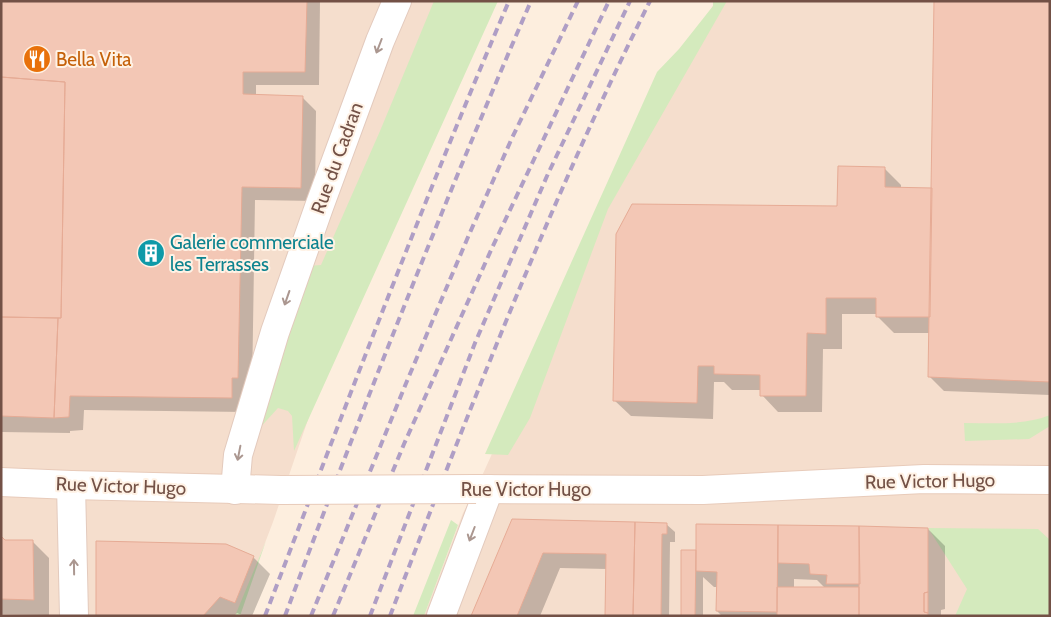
<svg xmlns="http://www.w3.org/2000/svg" width="1051" height="617" viewBox="0 0 1051 617" font-family="Cabin,sans-serif">
  <style>
    .residential { fill: #f5decd }
    .green { fill: #d4eabd }
    .shadow { fill: #0003; fill-rule: evenodd }
    .building { fill: #f3c7b5; stroke: #e6ab95 }
    .lines { fill: none; stroke-linecap: round; stroke-linejoin: round }
    .street-casing { stroke: #e3cabd; stroke-width: 30 }
    .secondary-casing { stroke: #e8cbba; stroke-width: 30 }
    .street { stroke: #fff; stroke-width: 28 }
    .secondary { stroke: #fff; stroke-width: 28 }
    .rail { stroke: #af9ec5; stroke-width: 4; stroke-dasharray: 8 5; stroke-linecap: butt }
    .secondary-bridge-casing { stroke: #e8cbba; stroke-width: 30; stroke-linecap: butt }
    .secondary-bridge { stroke: #fff; stroke-width: 28 }
    .oneway { stroke: #ab9790 }
    .labels { text-anchor: middle; dominant-baseline: central; stroke-width: 4; stroke-linejoin: round; paint-order: stroke }
    .food-label { font-size: 19px; fill: #c56008; stroke: #fff2e5; text-anchor: start }
    .street-label { font-size: 19px; fill: #735146; stroke: #fff2e5 }
    .culture-label { font-size: 19px; fill: #0d838f; stroke: #fff2e5; text-anchor: start }
  </style>
  <rect width="100%" height="100%" fill="#fdeede"/>
  <path class="residential" d="M1,1H451L273,522L237,616H1Z
    M716,1H1050V616H424L463,513L476,489L649,109Z"/>
  <path class="green" d="M434,1H498L294,451L292,416L288,411L278,408L256,432L307,266L321,265L380,131Z
    M713,1H727L608,209L530,418L508,455L485,454L657,72L679,49L713,6Z
    M1050,415V426L1029,439L965,441L964,423C993,423 1023,426 1050,415Z
    M451,520L458,525L424,616H413Z
    M928,528L1038,529L1050,540V616H955L967,589Z
    M266,541L240,616H235Z"/>
  <path class="shadow" d="M1,1H320L319,85H256V96L302,97L316,111L315,201L255,200L252,391L246,412L84,410L83,430L70,431V433L1,432Z
    M1050,1V395L944,391L930,377V333H894L877,316V314H842V349H823L822,412H778L762,395V390H732L724,382H714L713,419L631,416L614,400L885,169L901,185V189H933Z
    M513,521L666,524L675,532V542H670L669,616H607V569L560,568L540,616H473Z
    M697,525L928,529L945,546V609L941,610V616H722L717,611L718,587H714L703,577V616H682L695,552L697,553ZM794,579L817,580L825,588H794Z
    M1,537L5,541L33,542L49,558V615L1,614Z
    M225,546L253,557L270,574L252,616H244L237,613L234,616H97Z"/>
  <path class="building" d="M1,1H307L305,72H243V94L303,96L301,188L242,187L238,378H232V398L70,396L69,417L54,418L58,318H61L65,82L1,77Z
    M934,1H1050V382L928,377Z
    M1,77L65,82L61,318L1,317Z
    M838,166L885,167V187L932,188L930,317H876V298H826V334L807,333L806,396H760V375L714,374V366H698L697,403L613,401L616,234L632,204L837,206Z
    M1,317L58,318L54,418L1,416Z
    M512,519L635,522L633,616H605L606,554L543,553L517,616H471Z
    M635,522L667,523V534H662L661,616H633Z
    M696,524L778,525L777,612L716,611L717,572L696,571Z
    M778,525L859,526L860,584H826L827,575L810,574L809,564L778,563Z
    M859,526L928,528V592L924,593V612L928,613V616H859Z
    M1,536L5,540H33L34,600L1,599Z
    M96,541L226,544L254,556L235,603L220,597L203,616H96Z
    M681,550H696L695,616H681Z
    M777,587H859V616H777Z
    M928,592V613L924,612V593Z"/>
  <g class="lines">
    <g class="street-casing">
      <path id="street" d="M71,485L74,616
        M235,490L238,455L275,332L319,207L380,41L397,1
        M441,616L489,489"/>
    </g>
    <g class="secondary-casing">
      <path id="secondary" d="M1,482L71,485L281,490
        M476,489L703,490L924,479L1050,480"/>
    </g>
    <use href="#street" class="street"/>
    <use href="#secondary" class="secondary"/>
    <path class="rail" d="M265,616C344,410 422,204 509,1
      M285,616C362,409 443,204 531,1
      M311,616L407,381L468,237L512,138L578,1
      M333,616L404,444L492,248L609,1
      M370,616L475,343L547,176L630,1
      M390,616C470,408 550,201 650,1"/>
    <g class="secondary-bridge-casing">
      <path id="secondary-bridge" d="M281,490L476,489"/>
    </g>
    <use href="#secondary-bridge" class="secondary-bridge"/>
  </g>
  <defs><path id="oneway-shaft" d="M-6 0H5M1.5-3L5.5 0L1.5 3" fill="none" stroke-width="1.6" stroke-linecap="round" stroke-linejoin="round" transform="scale(1.25)"/></defs>
  <g class="oneway">
    <use href="#oneway-shaft" transform="translate(379 46) rotate(111)"/>
    <use href="#oneway-shaft" transform="translate(287 298) rotate(109)"/>
    <use href="#oneway-shaft" transform="translate(239 453) rotate(101)"/>
    <use href="#oneway-shaft" transform="translate(472 534) rotate(111)"/>
    <use href="#oneway-shaft" transform="translate(74 567) rotate(-91)"/>
  </g>
  <defs>
    <g id="restaurant-disc" transform="scale(1.4375)"><circle r="9.5" fill="#e8710a" stroke="#fff2e5"/><path d="M-5-6h1v4h1v-4h1v4h1v-4h1v5L-1.5 .5V6h-2V.5L-5-1ZM5-6V6H3V1.5H1.5Q1.5-4 5-6Z" fill="#fff"/></g>
    <g id="building-disc" transform="scale(1.4375)"><circle r="9.5" fill="#0f9aa8" stroke="#fff2e5"/><path d="M-4-6H4V6H1V3H-1V6H-4ZM-2.5-4.3h1.7v1.8h-1.7ZM.8-4.3h1.7v1.8H.8ZM-2.5-1h1.7V.8h-1.7ZM.8-1h1.7V.8H.8Z" fill="#fff"/></g>
  </defs>
  <g fill-rule="evenodd">
    <use href="#restaurant-disc" x="37" y="59"/>
    <use href="#building-disc" x="151" y="253"/>
  </g>
  <g class="labels">
    <g class="food-label">
      <text x="56" y="59">Bella Vita</text>
    </g>
    <g class="street-label">
      <text transform="translate(337 158) rotate(-70)">Rue du Cadran</text>
      <text transform="translate(930 481) rotate(-1)">Rue Victor Hugo</text>
      <text transform="translate(121 486) rotate(2)">Rue Victor Hugo</text>
      <text x="526" y="489">Rue Victor Hugo</text>
    </g>
    <g class="culture-label">
      <text x="170" y="242">Galerie commerciale<tspan x="170" dy="22">les Terrasses</tspan></text>
    </g>
  </g>
  <rect width="1051" height="617" fill="none" stroke="#735146" stroke-width="5"/>
</svg>
